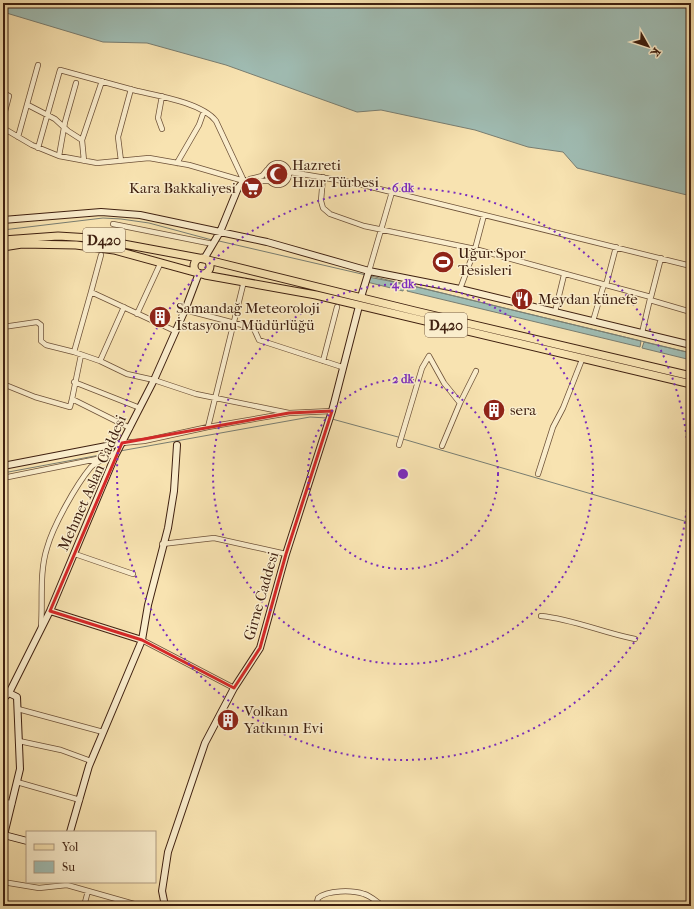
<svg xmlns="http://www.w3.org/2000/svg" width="694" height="909" viewBox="0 0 694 909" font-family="'IM FELL French Canon',serif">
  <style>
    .water { fill: #a0bdb4; stroke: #797e72 }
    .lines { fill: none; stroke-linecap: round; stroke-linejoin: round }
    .stream { stroke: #797e72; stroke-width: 1 }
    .street-casing { stroke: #6d5138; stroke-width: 6 }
    .secondary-casing { stroke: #3f2010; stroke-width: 8 }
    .primary-casing { stroke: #3f2010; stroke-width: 9 }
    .street { stroke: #faedcc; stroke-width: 4.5 }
    .secondary { stroke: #faedcc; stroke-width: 6 }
    .primary { stroke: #f8e3b1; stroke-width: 7 }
    .marked { fill: none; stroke: #d62828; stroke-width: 3; stroke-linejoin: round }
    .ring { fill: none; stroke: #7b2cbf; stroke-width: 2; stroke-dasharray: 2 4 }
    .labels { text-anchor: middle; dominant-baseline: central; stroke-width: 3; stroke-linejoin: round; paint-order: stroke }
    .shield { fill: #faedcc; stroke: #775e48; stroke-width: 1 }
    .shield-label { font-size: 14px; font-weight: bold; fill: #3f2010 }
    .poi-label { font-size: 15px; fill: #3f2010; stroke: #faedcc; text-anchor: start }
    .street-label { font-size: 15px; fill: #3f2010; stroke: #faedcc }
    .centre { fill: #7b2cbf; stroke: #faedcc; stroke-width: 2 }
    .ring-label { font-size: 12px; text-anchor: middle; font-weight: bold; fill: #7b2cbf; stroke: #faedcc; stroke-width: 3; stroke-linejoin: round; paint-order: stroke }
  </style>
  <rect width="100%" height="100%" fill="#f8e3b1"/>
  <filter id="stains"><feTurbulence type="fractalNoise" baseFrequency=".005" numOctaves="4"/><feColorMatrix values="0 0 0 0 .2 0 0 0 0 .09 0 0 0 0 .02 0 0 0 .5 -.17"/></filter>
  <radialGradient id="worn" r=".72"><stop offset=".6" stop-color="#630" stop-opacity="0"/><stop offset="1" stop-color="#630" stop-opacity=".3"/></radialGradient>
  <path class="water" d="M3,3H691V196L577,168L563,152L528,147L475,130L381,110L357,112L226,65L147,43L103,42L3,12Z
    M368,277L405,284L403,291L367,282Z
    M409,285L641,341L640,347L407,291Z
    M644,342L691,353V360L642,348Z"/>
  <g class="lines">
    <path class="stream" d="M3,230L103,218L121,219L149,223L212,240
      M219,241L366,275
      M371,276L691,353
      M332,419L398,437
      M403,439L691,523
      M120,451L310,417L327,418
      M3,473L111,453"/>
    <g class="street-casing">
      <path id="street" d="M3,93L9,96L3,119
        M28,105L55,119L68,131L82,140
        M3,128L32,145L59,156L97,163L149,158L189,165L244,181H269
        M162,129L158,118L162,96
        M18,137L38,65
        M38,148L60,70C85,77 111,84 137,91C159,96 202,103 216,121L244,181
        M59,156L65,122L76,83
        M84,161L82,140L102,81
        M121,161L118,137L131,89
        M267 174a11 11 0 1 1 22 0a11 11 0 1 1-22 0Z
        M177,163L199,125L204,111
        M290,172L355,183L691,266
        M323,177L321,201L323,208L330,214L364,226L475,249L606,285L616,247
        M250,179L262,176L267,170
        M113,224L213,244
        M101,255L91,292L175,331
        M369,271L392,192
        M606,285L651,297L661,258
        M460,289L475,249L484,215
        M91,292L74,352L100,361
        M650,300L691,312
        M124,307L100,361L127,374L154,380L196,394L289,413
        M185,310L250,327L254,329L259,340L342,367
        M555,312L564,275
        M137,314L161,262
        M593,321L604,284
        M3,327L37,322L41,325V341L46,345L74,352
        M642,333L650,299
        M81,355L72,399L130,428
        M429,356L444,383L460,403
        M323,361L337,307
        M74,382L140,408
        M3,384L35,397L70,407L72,399
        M208,427L244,281
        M122,443L144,441L208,427L289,413L332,411
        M399,445L422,368L429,356
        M442,446L460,403L476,371
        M538,474L553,427L563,408L583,357
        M3,478L102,458
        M162,544L214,538L286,554
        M75,554L133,574
        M541,616C573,619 603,633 635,639
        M41,627C43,601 39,573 47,548C53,526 76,485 91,467C97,461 109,457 117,452
        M142,640L234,688
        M18,709L103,732
        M19,741L61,750L91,761
        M17,782L80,800
        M3,801L12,804
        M3,882L39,888L67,885L141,906
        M84,906L88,891
        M316,906L318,898C328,890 352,890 364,894C371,896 377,902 383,906"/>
    </g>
    <g class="secondary-casing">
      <path id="secondary" d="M3,220L101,212L140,215L267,242L369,271L460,289L691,345
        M204,259L220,232L238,188L244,181
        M361,297L369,271
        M3,466L122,443
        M50,611L142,640
        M3,699L9,693L50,611L115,456L154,380L185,310L199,273
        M70,832L89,766L142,640L148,605L168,528L174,491L177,445
        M4,835L27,841
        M3,839L20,769L17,697L9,693
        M165,906L162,891L168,852L205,743L234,688L260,648L286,554L332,411L359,306"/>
    </g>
    <g class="primary-casing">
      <path id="primary" d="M3,240L58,236L91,238L204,259L415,311L691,376
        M3,247L22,244L76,245L114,250L205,275L316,295L691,384
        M194 266a8 8 0 1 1 16 0a8 8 0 1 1-16 0Z"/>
    </g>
    <use href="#street" class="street"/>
    <use href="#secondary" class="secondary"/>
    <use href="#primary" class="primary"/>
  </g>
  <path class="marked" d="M332,411L286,554L260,648L234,688L142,640L50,611L122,443L289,413Z"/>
  <g class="ring">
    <circle cx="403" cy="474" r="95"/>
    <circle cx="403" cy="474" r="190"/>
    <circle cx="403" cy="474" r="286"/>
  </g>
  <defs>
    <g id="mosque-disc" transform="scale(1.15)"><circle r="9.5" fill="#8f2418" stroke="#faedcc"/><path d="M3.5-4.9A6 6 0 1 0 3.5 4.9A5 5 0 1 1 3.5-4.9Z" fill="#fff"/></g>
    <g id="supermarket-disc" transform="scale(1.15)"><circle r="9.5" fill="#8f2418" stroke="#faedcc"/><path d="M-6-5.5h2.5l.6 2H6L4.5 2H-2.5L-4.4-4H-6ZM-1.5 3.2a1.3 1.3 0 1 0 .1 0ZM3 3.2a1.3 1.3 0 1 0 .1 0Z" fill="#fff"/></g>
    <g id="stadium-disc" transform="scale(1.15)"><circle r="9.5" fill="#8f2418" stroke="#faedcc"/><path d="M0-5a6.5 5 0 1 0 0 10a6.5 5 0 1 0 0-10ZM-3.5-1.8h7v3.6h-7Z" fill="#fff"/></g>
    <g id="restaurant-disc" transform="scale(1.15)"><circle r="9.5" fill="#8f2418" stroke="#faedcc"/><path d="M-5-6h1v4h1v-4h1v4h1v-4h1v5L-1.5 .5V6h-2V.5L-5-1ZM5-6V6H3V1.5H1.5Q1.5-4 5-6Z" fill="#fff"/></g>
    <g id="building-disc" transform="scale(1.15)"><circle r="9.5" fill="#8f2418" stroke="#faedcc"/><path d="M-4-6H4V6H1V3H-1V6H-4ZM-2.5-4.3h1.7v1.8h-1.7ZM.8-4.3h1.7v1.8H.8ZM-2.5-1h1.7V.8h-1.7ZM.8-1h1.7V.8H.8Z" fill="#fff"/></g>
  </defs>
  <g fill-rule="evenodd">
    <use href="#mosque-disc" x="277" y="174"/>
    <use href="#supermarket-disc" x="252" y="188"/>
    <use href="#stadium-disc" x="443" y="262"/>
    <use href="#restaurant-disc" x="522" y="299"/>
    <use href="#building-disc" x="160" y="317"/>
    <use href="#building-disc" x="494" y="410"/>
    <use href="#building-disc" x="228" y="720"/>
  </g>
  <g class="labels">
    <g class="shield">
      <rect x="83" y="228" width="42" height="24" rx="3"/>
      <rect x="425" y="313" width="42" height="24" rx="3"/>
    </g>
    <g class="shield-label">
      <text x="104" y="240">D420</text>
      <text x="446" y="325">D420</text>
    </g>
    <g class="poi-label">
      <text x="292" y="165">Hazreti<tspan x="292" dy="17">Hızır Türbesi</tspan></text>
      <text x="236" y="188" text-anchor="end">Kara Bakkaliyesi</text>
      <text x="458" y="253">Uğur Spor<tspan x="458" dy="17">Tesisleri</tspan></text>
      <text x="538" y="299">Meydan künefe</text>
      <text x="176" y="308">Samandağ Meteoroloji<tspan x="176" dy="17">İstasyonu Müdürlüğü</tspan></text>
      <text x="510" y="410">sera</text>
      <text x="244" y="711">Volkan<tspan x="244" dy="17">Yatkının Evi</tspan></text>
    </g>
    <g class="street-label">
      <text transform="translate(92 483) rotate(-66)">Mehmet Aslan Caddesi</text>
      <text transform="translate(261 596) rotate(-74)">Girne Caddesi</text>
    </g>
  </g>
  <circle cx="403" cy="474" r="6" class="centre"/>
  <g class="ring-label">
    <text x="403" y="192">6 dk</text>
    <text x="403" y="288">4 dk</text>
    <text x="403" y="383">2 dk</text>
  </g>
  <rect width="694" height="909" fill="none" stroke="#f8e3b1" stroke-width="16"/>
  <rect x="4" y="4" width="686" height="901" fill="none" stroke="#3f2010" stroke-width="2"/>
  <rect x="8" y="8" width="678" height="893" fill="none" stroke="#3f2010"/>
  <rect x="26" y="831" width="130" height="52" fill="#faedcc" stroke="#af9b81"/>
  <rect x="34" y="844" width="20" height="6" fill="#f8e3b1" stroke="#af9b81"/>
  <text x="62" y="851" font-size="12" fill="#3f2010">Yol</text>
  <rect x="34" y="861" width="20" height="12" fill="#a0bdb4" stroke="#af9b81"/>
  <text x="62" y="871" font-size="12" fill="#3f2010">Su</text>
  <g transform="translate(648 46) rotate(129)" stroke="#faedcc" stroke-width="3" paint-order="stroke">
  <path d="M0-3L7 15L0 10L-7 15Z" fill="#3f2010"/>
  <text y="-6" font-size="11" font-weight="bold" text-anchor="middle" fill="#3f2010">K</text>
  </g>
  <rect width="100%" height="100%" filter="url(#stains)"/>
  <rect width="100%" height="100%" fill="url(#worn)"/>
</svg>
